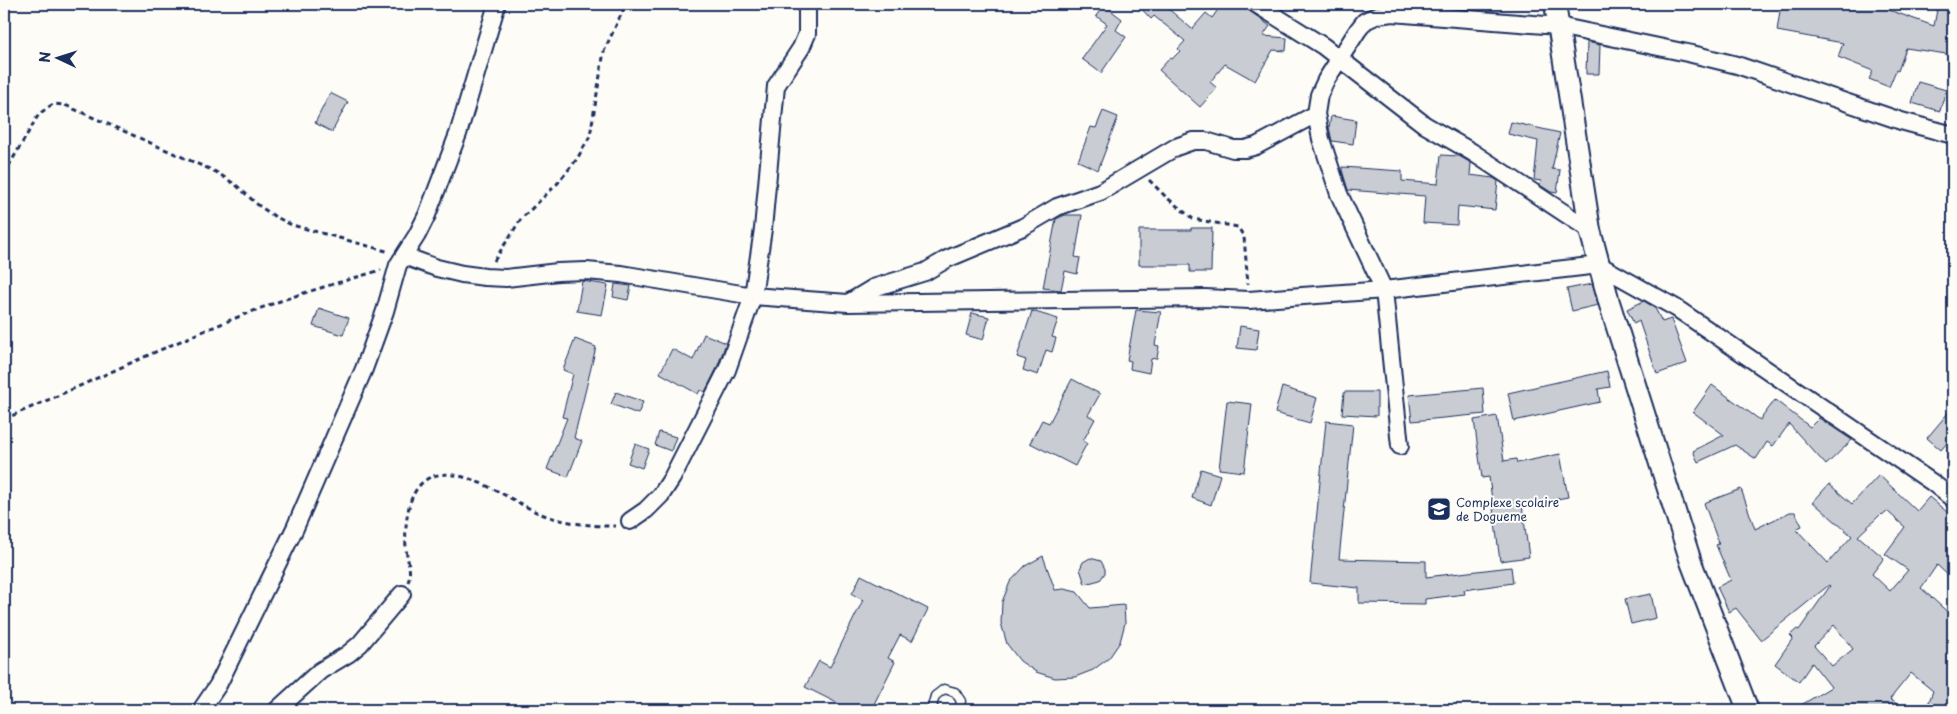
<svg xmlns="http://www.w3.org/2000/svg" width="1957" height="714" viewBox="0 0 1957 714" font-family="'Playpen Sans',sans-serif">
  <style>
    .building { fill: #c9ccd3; stroke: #1b2f5e; fill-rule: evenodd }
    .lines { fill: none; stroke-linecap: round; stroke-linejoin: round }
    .service-casing { stroke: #1b2f5e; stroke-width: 11 }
    .minor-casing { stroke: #1b2f5e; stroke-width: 20 }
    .tertiary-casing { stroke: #1b2f5e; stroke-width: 24 }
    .path { stroke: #1b2f5e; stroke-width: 3; stroke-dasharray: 5 4; stroke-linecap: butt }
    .service { stroke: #fdfcf7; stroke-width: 8 }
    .minor { stroke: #fdfcf7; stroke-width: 16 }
    .tertiary { stroke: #fdfcf7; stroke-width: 20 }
    .labels { text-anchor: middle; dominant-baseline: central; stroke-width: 4; stroke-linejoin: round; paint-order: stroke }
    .poi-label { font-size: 12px; fill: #1b2f5e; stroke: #fdfcf7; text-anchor: start }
  </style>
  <rect width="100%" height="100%" fill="#fdfcf7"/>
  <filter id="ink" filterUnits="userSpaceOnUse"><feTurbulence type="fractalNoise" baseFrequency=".02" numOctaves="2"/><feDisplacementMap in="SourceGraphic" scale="10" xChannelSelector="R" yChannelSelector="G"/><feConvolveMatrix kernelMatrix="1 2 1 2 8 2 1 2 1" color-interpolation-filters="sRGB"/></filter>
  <g filter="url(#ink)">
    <path class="building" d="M1137,4H1168L1165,6L1192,29L1206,13L1212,18L1222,4H1240L1270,26L1263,36L1287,38L1286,51L1273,50L1255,81L1225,64L1210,82L1217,88L1200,107L1159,70L1170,58L1172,59L1180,51L1178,49L1185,41L1154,16L1151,19Z
      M1781,4H1892L1889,10L1934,26L1938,4H1953V55L1906,48L1898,71L1896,70L1889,87L1869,79L1873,71L1838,57L1843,43L1777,31Z
      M1104,5L1122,19L1116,30L1126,37L1101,73L1082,59L1107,24L1096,16Z
      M1587,42L1600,45L1599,74H1586Z
      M1918,82L1946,90L1940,111L1912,103Z
      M330,93L348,102L332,132L315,123Z
      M1103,111L1118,117L1098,170L1078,161L1091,127L1096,128Z
      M1331,116L1356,120L1353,144L1332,141L1329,127Z
      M1511,122L1560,133L1552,169L1560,170L1557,193L1551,192L1540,185L1541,181L1534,180L1538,141L1508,134Z
      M1441,155L1459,156L1471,163L1470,175L1493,178L1498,181L1495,210L1458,206L1457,225L1423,223L1425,196L1348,190L1342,170V167L1402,171V181L1438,184Z
      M1065,215H1082L1075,257L1080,258L1077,274L1065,271L1061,290L1043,288L1056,219Z
      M1191,228H1212L1211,272H1190V265H1139V230H1191Z
      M582,281L608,285L602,315L577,311Z
      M615,284L631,286L628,300L613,297Z
      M1592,284L1598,305L1572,311L1567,289Z
      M1644,301L1655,308L1662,322L1671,319L1687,363L1657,374L1639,321L1634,324L1627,309Z
      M319,308L349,318L343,335L313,326Z
      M1136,310L1161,312L1155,345L1159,346L1157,358L1151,359L1149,373L1130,369L1131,361L1127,360Z
      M1032,311L1058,319L1052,337L1056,338L1052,352L1046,350L1038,375L1023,370L1026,360L1017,357Z
      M972,313L989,317L983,340L966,335Z
      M1240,326L1259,329L1256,350L1237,348Z
      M704,334L726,343L717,368L705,392L700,390L698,394L660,373L672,349L693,360Z
      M575,339L596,347L574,438L582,441L568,477L547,469L567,418L562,417L573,374L563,370Z
      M1607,371L1610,387L1598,389L1600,402L1514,421L1508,393Z
      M1072,379L1100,394L1088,415L1095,419L1083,441L1087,443L1075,466L1030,443L1042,420L1049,423Z
      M1712,385L1760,420L1775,400L1810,427L1819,418L1852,440L1826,465L1789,424L1773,446L1767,442L1756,459L1735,445L1698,462L1693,451L1724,435L1693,412Z
      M1282,387L1317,398L1310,423L1275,413Z
      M1483,388L1485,414L1412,421L1409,395Z
      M616,392L643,402L638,414L611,404Z
      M1344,392H1377V416L1342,414Z
      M1227,401L1252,404L1244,472L1219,469Z
      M1953,407V436L1941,450L1927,438Z
      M1497,416L1504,461L1516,459L1517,463L1560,454L1568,497L1522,505L1529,557L1500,561L1489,477L1482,478L1474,420Z
      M1326,421L1353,424L1339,559L1426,561V577L1511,567L1513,583L1464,590L1465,594L1425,599V604L1359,603V588L1310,583Z
      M659,432L676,437L671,451L655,445Z
      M635,444L649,449L642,468L628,463Z
      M1201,469L1220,475L1211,505L1192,498Z
      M1879,475L1917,511L1929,497L1953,517V580L1937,565L1921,588L1953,617V710H1926L1933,691L1911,673L1890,699L1905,710H1793L1831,687L1812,663L1799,682L1775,664L1793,638L1790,635L1797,629L1799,630L1830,586L1829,585L1761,640L1736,608L1729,612L1717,587L1731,580L1716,545L1719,544L1704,503L1741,489L1755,529L1790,512H1795L1802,526L1796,529L1828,563L1852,536L1813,502L1829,484L1852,504ZM1887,511L1905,527L1885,554L1908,570L1890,591L1872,574L1884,558L1858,536L1881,514L1882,515ZM1834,625L1853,649L1832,666L1814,646Z
      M1043,556L1055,590L1064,589L1077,592L1090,608L1124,605L1125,623L1120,642L1109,658L1093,670L1075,677L1055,678L1036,672L1020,661L1007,644L1001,623L1002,602L1010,582L1025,566Z
      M1090,558L1101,561L1105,569V573L1100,580L1085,584L1080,569L1083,562Z
      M861,575L928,609L912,641L900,635L888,658L895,662L871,710H851L805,687L819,661L830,667L863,600L852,594Z
      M1651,594L1656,618L1631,624L1625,599Z"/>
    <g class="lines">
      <g class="service-casing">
        <path id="service" d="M935,710L932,707L935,696L944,689L955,692L961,701L959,710"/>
      </g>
      <g class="minor-casing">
        <path id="minor" d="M1256,4L1323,46L1425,125L1472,152L1590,230
          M404,256L437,268L462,274L485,277L506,278L558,272L586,271L621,274L753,296L848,303L1205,298L1249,300L1384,290L1599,265L1676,308L1933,483L1953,499
          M848,303L873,288L925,272L947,259L1023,227L1057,207L1100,192L1176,147L1193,141H1206L1233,149H1245L1256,146L1316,114
          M1400,446L1384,290L1339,194L1321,139L1316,114L1319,95L1326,80L1358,30L1365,21L1378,15L1392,13L1558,26L1692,54L1737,65L1901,121L1953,135
          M630,521L646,510L661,495L672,478L727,370L753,296L763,229L776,86L801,48L807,34V4
          M201,710L218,685L295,528L364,369L385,311L398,265L417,235L427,215L458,134L497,4
          M277,710L320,671L348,654L360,644L402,594"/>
      </g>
      <g class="tertiary-casing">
        <path id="tertiary" d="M1555,4L1590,230L1609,302L1691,562L1748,710"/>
      </g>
      <path class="path" d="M4,174L39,114L53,104L65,105L216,172L236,185L258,205L274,216L292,225L390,252
        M1149,180L1166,197L1193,219L1238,227L1244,237L1248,284
        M494,261L521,219L557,184L577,159L590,136L604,51L626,4
        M4,419C97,380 188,334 283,300C315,289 348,280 381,270
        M408,582C412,570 407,560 406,548C405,533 406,517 410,503C431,439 507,500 541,514C561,522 594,527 616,526"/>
      <use href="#service" class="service"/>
      <use href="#minor" class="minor"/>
      <use href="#tertiary" class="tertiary"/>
    </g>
  </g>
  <defs>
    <g id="school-square" transform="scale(1.25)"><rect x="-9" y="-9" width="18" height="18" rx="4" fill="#1b2f5e" stroke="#fdfcf7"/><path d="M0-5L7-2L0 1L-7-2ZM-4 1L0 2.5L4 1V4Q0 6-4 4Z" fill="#fff"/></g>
  </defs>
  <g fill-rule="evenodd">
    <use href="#school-square" x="1439" y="509"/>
  </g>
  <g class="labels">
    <g class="poi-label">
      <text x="1456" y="502">Complexe scolaire<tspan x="1456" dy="14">de Dogueme</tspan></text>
    </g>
  </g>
  <rect width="1957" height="714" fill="none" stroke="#fdfcf7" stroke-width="20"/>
  <rect x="10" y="10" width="1937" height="694" fill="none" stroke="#1b2f5e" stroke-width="2" filter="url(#ink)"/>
  <g transform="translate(58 58) rotate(274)" stroke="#fdfcf7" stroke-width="4" paint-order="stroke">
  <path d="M0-4L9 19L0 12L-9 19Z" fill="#1b2f5e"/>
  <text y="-8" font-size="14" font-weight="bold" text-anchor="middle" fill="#1b2f5e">N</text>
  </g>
</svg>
